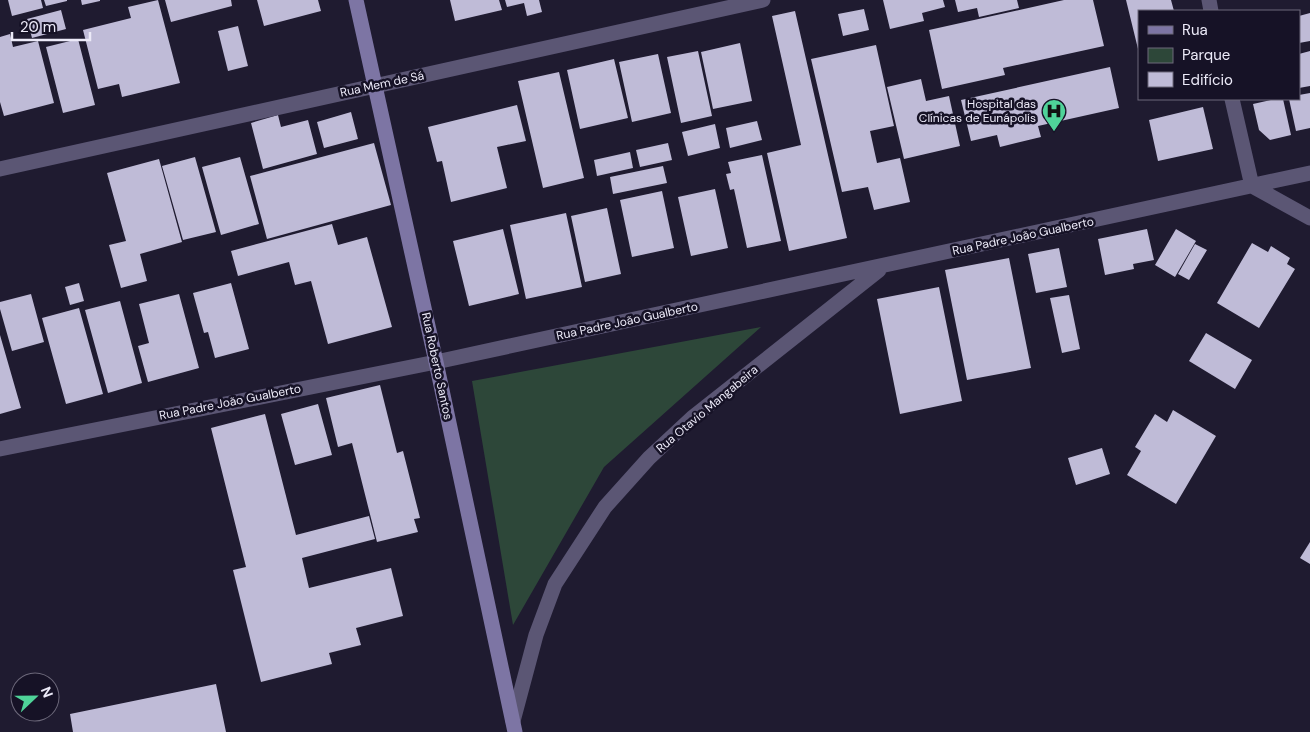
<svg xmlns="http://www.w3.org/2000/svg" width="1310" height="732" viewBox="0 0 1310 732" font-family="'DM Sans',sans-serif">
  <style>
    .green { fill: #2d4739 }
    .building { fill: #bfbbd7 }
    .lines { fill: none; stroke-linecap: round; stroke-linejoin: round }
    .street { stroke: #5b5674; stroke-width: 15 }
    .secondary { stroke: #7d75a4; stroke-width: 15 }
    .labels { text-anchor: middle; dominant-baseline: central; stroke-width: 5; stroke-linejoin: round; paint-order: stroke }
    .street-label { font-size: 12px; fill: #eceaf8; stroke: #161226 }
    .poi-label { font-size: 12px; fill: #eceaf8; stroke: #161226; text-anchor: end }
  </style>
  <rect width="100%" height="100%" fill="#1f1b30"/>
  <path class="green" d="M761,327L604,467L513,625L472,381Z"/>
  <path class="building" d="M8,0H41L43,8L12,16Z
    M44,0H67V1L46,6Z
    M81,0H100V1L82,5Z
    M158,0L180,83L122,97L119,84L98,89L83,30L131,18L128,7Z
    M165,0H231L232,6L171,22Z
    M257,0H318L321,11L264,26Z
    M450,0H499L502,10L455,21Z
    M505,0H539L542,12L527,16L524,3L507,7Z
    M883,0H943L945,7L922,13L924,21L890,29Z
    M955,0H1017L1019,8L979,17L977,8L958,12Z
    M1064,0H1093L1104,46L1003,68L1005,75L942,89L929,30Z
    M1126,0H1171L1174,11H1139V53Z
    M864,9L869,30L843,36L838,14Z
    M61,10L66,29L32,38L27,19Z
    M795,11L847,238L789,251L767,153L801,145L772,16Z
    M1310,13V41L1299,43V16Z
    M238,26L248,66L228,71L218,31Z
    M10,34L13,47L38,41L54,103L4,116L0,102V37Z
    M78,39L95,105L63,113L46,47Z
    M740,43L752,101L713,109L701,52Z
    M876,45L894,126L870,131L877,163L900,158L910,202L874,210L868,187L842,192L811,59Z
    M698,51L712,116L681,123L667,57Z
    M1310,51V86L1299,88V54Z
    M658,54L671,113L632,122L619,62Z
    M614,59L628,118L580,129L567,70Z
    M1110,67L1119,108L1038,126L1041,137L1000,147L997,135L971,141L961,100Z
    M559,72L584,178L543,188L518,81Z
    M921,79L926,101L949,96L960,146L904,159L887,87Z
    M1310,93V128L1296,131L1289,99H1299V95Z
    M1276,99H1283L1291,135L1270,140L1259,130L1253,104Z
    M517,105L526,141L497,147L507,188L451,202L442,161L437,162L428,127Z
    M1203,107L1213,149L1158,161L1149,120Z
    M351,112L358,139L324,148L317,122Z
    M278,115L281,127L308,120L317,154L263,169L251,123Z
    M757,121L762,140L730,148L726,128Z
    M715,124L720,148L688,156L682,132Z
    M374,143L391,205L267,239L250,176Z
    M668,143L672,160L640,167L636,150Z
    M630,152L633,168L597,176L594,160Z
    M762,155L781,241L747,248L734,189L730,190L726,174L731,173L728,162Z
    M195,157L216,232L183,240L162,166Z
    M240,157L259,224L221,235L202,167Z
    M159,159L182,242L140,254L147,281L121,288L109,245L126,241L107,173Z
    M663,166L667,183L613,194L610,177Z
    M715,189L728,248L691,256L678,197Z
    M662,191L674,248L632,257L620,200Z
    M607,208L621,274L585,282L571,216Z
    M566,213L582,287L526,299L510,225Z
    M332,224L338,245L367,237L392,327L328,344L311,281L295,285L289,262L238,276L231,251Z
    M503,229L519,294L469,306L453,241Z
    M1147,229L1154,260L1133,264L1134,269L1105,275L1098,239Z
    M1176,229L1196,241L1175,277L1155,265Z
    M1252,243L1268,252L1271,246L1290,258L1287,264L1295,269L1259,328L1217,303Z
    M1195,244L1207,250L1189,280L1178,274Z
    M1059,248L1067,287L1036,293L1028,254Z
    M1009,258L1031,368L967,380L945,270Z
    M79,283L84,301L70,305L65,287Z
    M231,283L249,349L215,358L208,332L204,333L193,293Z
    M939,287L962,401L900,414L877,299Z
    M31,294L44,342L12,351L0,309V302Z
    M179,294L199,368L148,382L138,346L149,343L139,304Z
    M1069,295L1080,349L1062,353L1050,298Z
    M120,301L142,383L108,393L85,310Z
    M79,308L103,394L66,404L42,318Z
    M1206,333L1252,360L1235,389L1189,361Z
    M0,335L21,408L0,414Z
    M380,385L397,453L403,451L420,518L414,519L418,532L377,542L352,443L338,447L326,398Z
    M318,404L332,455L295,465L281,414Z
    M1173,410L1216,436L1176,504L1127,475L1141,451L1135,447L1155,414L1167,422Z
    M265,414L296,535L369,516L375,539L302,558L309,588L391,568L403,616L356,628L361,645L329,653L332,664L261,682L233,570L246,567L211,428Z
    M1102,448L1110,474L1076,485L1068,458Z
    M1310,542V564L1300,558Z
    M216,684L226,732H73L70,714Z"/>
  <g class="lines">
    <path class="street" d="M1209,0L1211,11
      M1232,99L1252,186
      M0,169L763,0
      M1252,186L1310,218
      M0,449L436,362L1310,173
      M513,721L536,635L555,584L605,507L649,458L692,418L879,270"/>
    <path class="secondary" d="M356,0L436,362L515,732"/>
  </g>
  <defs>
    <g id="hospital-pin" transform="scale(1.25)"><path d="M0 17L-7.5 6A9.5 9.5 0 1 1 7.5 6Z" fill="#4fd399" stroke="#161226"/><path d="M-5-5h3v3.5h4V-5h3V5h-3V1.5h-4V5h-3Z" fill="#111"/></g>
  </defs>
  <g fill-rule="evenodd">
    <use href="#hospital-pin" x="1054" y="111"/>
  </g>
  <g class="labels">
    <g class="street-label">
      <text transform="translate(382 84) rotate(-12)">Rua Mem de Sá</text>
      <text transform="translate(1023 236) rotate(-12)">Rua Padre João Gualberto</text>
      <text transform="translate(627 321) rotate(-12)">Rua Padre João Gualberto</text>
      <text transform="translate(437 366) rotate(78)">Rua Roberto Santos</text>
      <text transform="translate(230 402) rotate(-11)">Rua Padre João Gualberto</text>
      <text transform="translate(707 409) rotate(-40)">Rua Otavio Mangabeira</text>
    </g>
    <g class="poi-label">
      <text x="1036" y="104">Hospital das<tspan x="1036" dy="14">Clínicas de Eunápolis</tspan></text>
    </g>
  </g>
  <rect x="1138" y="10" width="162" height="90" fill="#161226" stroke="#6c687a"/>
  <rect x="1148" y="26" width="25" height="8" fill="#7d75a4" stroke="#6c687a"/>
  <text x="1182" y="35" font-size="15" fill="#eceaf8">Rua</text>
  <rect x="1148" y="48" width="25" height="15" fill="#2d4739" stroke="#6c687a"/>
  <text x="1182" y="60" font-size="15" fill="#eceaf8">Parque</text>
  <rect x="1148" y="72" width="25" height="15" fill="#bfbbd7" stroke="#6c687a"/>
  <text x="1182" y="85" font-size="15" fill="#eceaf8">Edifício</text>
  <g transform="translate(35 697) rotate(68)"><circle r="24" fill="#161226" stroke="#6c687a"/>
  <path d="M0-4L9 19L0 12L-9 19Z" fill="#4fd399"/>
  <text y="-8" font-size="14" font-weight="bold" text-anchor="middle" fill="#eceaf8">N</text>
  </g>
  <path d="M12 32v8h78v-8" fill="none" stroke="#eceaf8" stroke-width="2.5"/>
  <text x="20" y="32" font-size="15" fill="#eceaf8" stroke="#161226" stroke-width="4" paint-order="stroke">20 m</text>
</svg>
